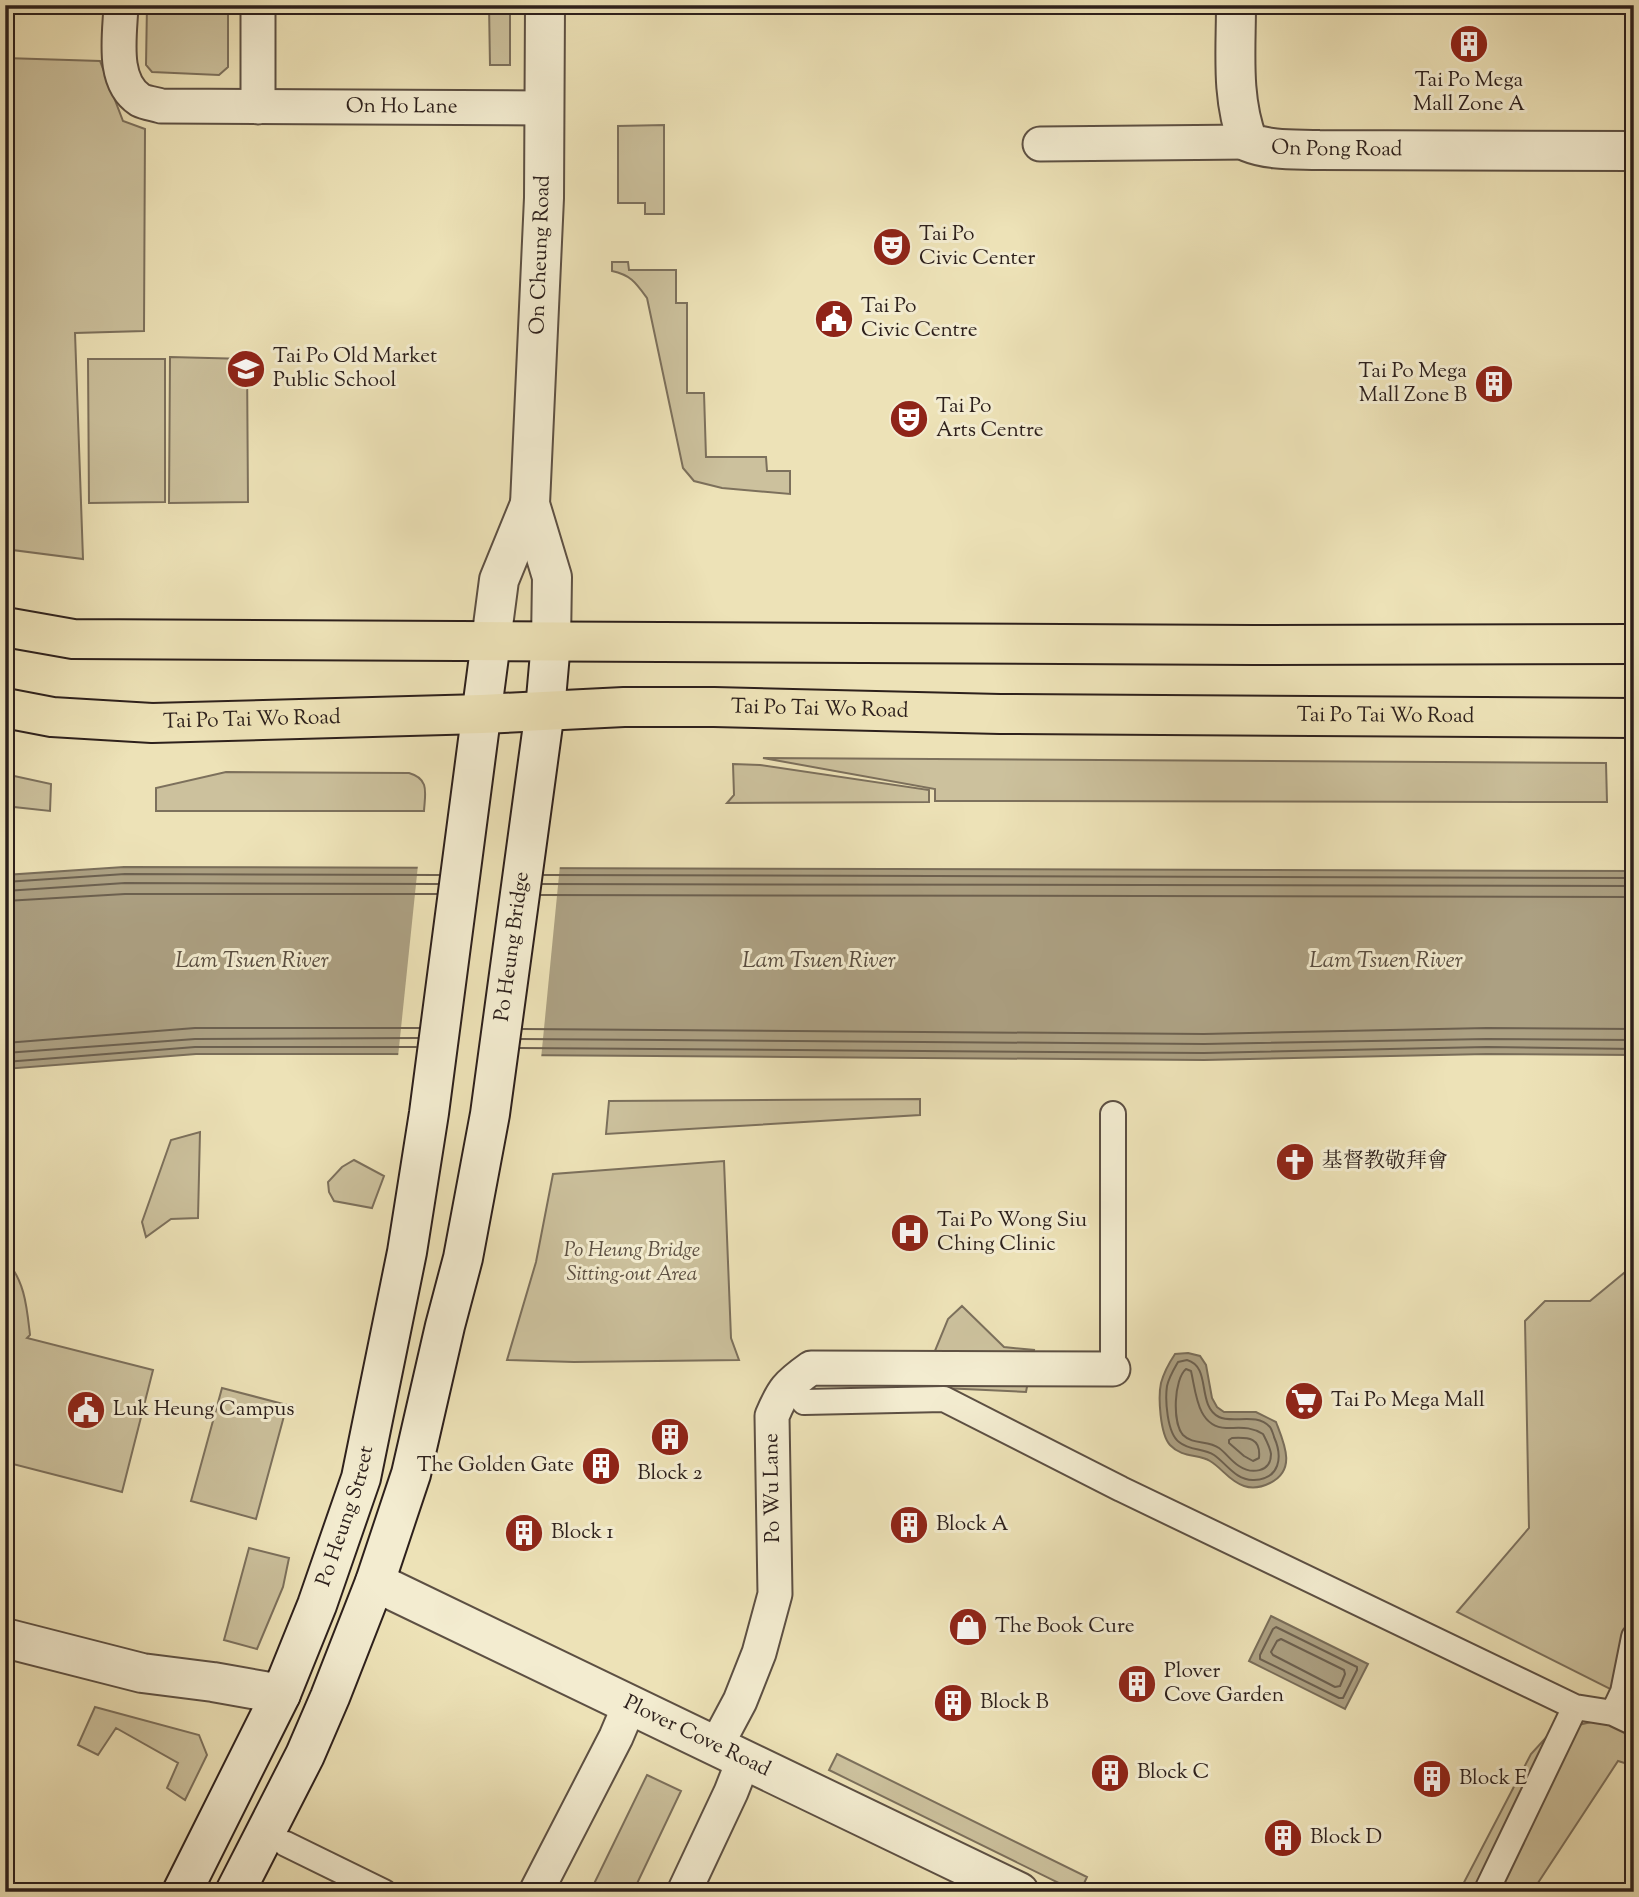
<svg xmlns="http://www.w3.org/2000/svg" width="1639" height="1897" viewBox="0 0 1639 1897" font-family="'Sorts Mill Goudy','Noto Serif TC',serif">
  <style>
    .green { fill: #ccc19d; stroke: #7c705c; stroke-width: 2 }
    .water { fill: #aca082; stroke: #796d59; stroke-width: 2 }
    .pier { fill: #ede2b7 }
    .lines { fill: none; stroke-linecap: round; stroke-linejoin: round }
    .shore { stroke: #6c604f; stroke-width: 2 }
    .pedestrian-casing { stroke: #5d5043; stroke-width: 28 }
    .minor-casing { stroke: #5d5043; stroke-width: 37 }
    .tertiary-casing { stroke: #5d5043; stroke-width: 42 }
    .secondary-casing { stroke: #2d201c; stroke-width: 42 }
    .primary-casing { stroke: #2d201c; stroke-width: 42 }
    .pedestrian { stroke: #f3ecd0; stroke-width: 24 }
    .minor { stroke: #f3ecd0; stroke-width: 33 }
    .tertiary { stroke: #f3ecd0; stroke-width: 38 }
    .secondary { stroke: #f3ecd0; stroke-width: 38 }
    .primary { stroke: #ede2b7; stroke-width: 38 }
    .labels { text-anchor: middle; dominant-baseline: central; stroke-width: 6; stroke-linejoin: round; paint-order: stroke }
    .poi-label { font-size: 21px; fill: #2d201c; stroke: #f3ecd0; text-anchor: start }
    .street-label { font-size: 21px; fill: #2d201c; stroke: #f3ecd0 }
    .park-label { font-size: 21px; font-style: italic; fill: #5d5043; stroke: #f3ecd0 }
    .water-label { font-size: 23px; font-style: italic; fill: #594d40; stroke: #f3ecd0 }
  </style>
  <rect width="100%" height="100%" fill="#ede2b7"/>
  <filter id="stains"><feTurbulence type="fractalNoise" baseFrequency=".00286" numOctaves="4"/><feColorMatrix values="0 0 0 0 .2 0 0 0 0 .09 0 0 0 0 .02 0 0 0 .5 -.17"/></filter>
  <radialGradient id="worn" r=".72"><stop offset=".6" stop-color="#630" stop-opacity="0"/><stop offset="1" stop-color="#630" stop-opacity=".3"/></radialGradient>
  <path class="green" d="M147,5H228V67L219,75L152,72L146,65Z
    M489,5H510V65H490Z
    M5,58L100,61L123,121L145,129L144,331L75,333L83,559L5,549Z
    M664,125V214H645V203H618V126Z
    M612,262H628L629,270H676V303H687V393H704L706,457H766L767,471H790V494L722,488L694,481L683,468L647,298C636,283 631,275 612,271Z
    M170,357L247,359L248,502L169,503Z
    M88,359H165V502L89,503Z
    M763,758L1606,763L1607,802L935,801V789Z
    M733,764L760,765L929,790V802L727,803L734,795Z
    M226,772L409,773C430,779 425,793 424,811H156V788Z
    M5,774L51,784L50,811L5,806Z
    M920,1099V1115L606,1134L609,1101Z
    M200,1132L198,1218L171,1219L146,1237L142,1222L171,1140Z
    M354,1160L384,1176L372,1208L334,1201L329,1192L328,1182L342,1167Z
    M724,1161L731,1338L739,1360L574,1362L507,1360L536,1262L553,1174Z
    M5,1260C25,1279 27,1309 30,1335L27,1338L153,1370L122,1492L5,1462Z
    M1630,1268H1634V1701L1457,1612L1529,1528L1525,1321L1545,1301H1590Z
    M962,1306L1004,1347L1034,1350L1026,1392L943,1388L932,1358L948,1319Z
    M222,1388L287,1405L256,1519L191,1501Z
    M249,1548L289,1558L283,1587L257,1649L224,1640Z
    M95,1707L199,1735L207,1755L185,1800L167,1788L178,1763L116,1728L98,1755L78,1745Z
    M1600,1720L1633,1728L1634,1766L1618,1761L1532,1892H1459L1531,1754L1552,1731Z
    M837,1754L1087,1877L1080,1892H1077L829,1770Z
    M647,1775L681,1791L633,1892H590Z"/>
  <path class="water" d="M124,867L1634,871V1055L1487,1054L1204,1060L389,1054H196L5,1069V875Z
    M1188,1353L1200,1356L1206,1365L1212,1398L1217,1407L1224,1412H1256L1276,1422C1284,1443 1297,1470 1270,1483C1262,1487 1253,1489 1244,1486C1229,1481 1222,1468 1210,1461C1198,1454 1182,1458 1170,1445C1160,1434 1158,1397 1161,1383C1164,1372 1169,1363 1175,1354Z
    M1271,1616L1368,1664L1345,1709L1249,1661Z"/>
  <path class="pier" d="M418,865H560L541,1059L398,1057Z"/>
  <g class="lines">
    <path class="shore" d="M544,875L1634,878
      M5,882L125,874L439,875
      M542,884L1634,886
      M5,891L125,883L438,884
      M541,895L1634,897
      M5,901L125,894H437
      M523,1029L1204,1034L1487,1028L1634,1029
      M521,1039L1204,1044L1487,1039L1634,1040
      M5,1043L195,1028H419
      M520,1048L1204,1053L1487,1047L1634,1049
      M5,1053L195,1039L418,1038
      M5,1062L195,1047H416
      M1187,1360C1212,1367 1196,1405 1219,1417C1233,1424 1256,1412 1270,1427C1271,1428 1274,1436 1274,1437C1283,1457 1280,1479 1254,1480C1236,1481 1226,1463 1214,1455C1203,1448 1190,1451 1179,1442C1167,1433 1165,1400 1167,1386C1169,1377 1174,1369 1178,1362Z
      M1186,1369L1191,1371C1196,1392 1197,1427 1226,1428C1241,1428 1250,1426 1263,1434C1266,1440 1270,1447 1271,1454C1271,1473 1251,1474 1239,1466C1231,1461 1226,1453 1219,1448C1208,1440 1193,1445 1183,1435C1172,1422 1174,1379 1186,1369Z
      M1232,1438C1249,1437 1261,1438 1259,1458L1253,1461L1244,1456L1229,1443V1440Z
      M1276,1627L1357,1667V1670L1343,1698H1339L1260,1659V1655L1273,1629Z
      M1281,1639L1344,1670L1345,1674L1340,1686L1335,1687L1273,1655L1271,1652L1277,1641Z"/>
    <g class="pedestrian-casing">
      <path id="pedestrian" d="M1113,1114V1369
        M804,1402L944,1399L1121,1489L1575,1707L1613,1713
        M1634,1637L1623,1692L1613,1713L1634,1723
        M286,1844L384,1892
        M1486,1892L1575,1707"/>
    </g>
    <g class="minor-casing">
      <g id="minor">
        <path id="s1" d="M121,5C120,35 111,81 140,100C146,103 155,104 161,106L545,108"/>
        <path d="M258,5V107"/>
        <path d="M1040,144L1248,142"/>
        <path d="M716,1746L740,1701L759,1653L775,1594L772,1416C783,1390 787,1385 811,1368L1113,1369"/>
        <path d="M536,1892L616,1737L630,1704"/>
        <path d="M684,1892L731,1792L744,1759"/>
      </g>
    </g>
    <g class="tertiary-casing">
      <g id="tertiary">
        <path d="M545,5L544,198L530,504L552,577L551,642"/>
        <path id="s2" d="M1236,5C1236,51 1231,98 1248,142C1270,151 1296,149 1319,150L1634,151"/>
        <path d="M491,641L499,580L530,504"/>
        <path id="s3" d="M375,1582L1019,1892"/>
        <path d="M5,1638L142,1673L213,1682L281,1694"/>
      </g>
    </g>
    <g class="secondary-casing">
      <g id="secondary">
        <path id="s4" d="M182,1892L281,1694L317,1605L361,1478L407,1252L429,1113L491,641"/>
        <path id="s5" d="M235,1892L305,1755L330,1697L375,1582L411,1474L445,1326L463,1258L490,1114L545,710L551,642"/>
      </g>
    </g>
    <g class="primary-casing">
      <g id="primary">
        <path d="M5,627L73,639L1253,645L1634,644"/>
        <path id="s6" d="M5,708L52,717L152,723L482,714L624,707H714L1000,714L1634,718"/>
      </g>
    </g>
    <use href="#pedestrian" class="pedestrian"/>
    <use href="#minor" class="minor"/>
    <use href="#tertiary" class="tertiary"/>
    <use href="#secondary" class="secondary"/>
    <use href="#primary" class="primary"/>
  </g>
  <defs>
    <g id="building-disc" transform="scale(2.0125)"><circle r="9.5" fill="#8f2418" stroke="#f3ecd0"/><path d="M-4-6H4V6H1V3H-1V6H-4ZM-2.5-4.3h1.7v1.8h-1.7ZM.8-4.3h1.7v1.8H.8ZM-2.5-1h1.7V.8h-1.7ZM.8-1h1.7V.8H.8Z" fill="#fff"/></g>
    <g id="theatre-disc" transform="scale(2.0125)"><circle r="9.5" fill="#8f2418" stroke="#f3ecd0"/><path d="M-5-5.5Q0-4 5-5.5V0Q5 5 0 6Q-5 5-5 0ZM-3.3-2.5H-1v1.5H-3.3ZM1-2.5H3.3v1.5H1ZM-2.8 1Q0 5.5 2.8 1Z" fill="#fff"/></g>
    <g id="civic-disc" transform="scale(2.0125)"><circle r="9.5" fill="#8f2418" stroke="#f3ecd0"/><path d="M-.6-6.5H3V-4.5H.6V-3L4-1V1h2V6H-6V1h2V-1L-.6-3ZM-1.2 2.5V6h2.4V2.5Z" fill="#fff"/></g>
    <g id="school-disc" transform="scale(2.0125)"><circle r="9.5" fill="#8f2418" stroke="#f3ecd0"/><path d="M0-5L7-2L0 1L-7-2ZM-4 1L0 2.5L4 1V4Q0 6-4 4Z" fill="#fff"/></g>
    <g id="church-disc" transform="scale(2.0125)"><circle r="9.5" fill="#8f2418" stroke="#f3ecd0"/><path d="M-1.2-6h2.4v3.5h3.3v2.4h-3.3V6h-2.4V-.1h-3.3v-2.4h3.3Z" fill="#fff"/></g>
    <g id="hospital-disc" transform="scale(2.0125)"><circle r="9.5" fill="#8f2418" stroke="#f3ecd0"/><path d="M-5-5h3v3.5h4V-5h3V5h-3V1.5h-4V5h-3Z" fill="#fff"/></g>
    <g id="supermarket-disc" transform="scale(2.0125)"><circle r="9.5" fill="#8f2418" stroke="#f3ecd0"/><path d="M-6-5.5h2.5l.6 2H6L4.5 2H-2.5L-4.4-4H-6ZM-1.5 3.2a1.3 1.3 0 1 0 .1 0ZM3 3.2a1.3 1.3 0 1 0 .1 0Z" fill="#fff"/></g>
    <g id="shop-disc" transform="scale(2.0125)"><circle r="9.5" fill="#8f2418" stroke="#f3ecd0"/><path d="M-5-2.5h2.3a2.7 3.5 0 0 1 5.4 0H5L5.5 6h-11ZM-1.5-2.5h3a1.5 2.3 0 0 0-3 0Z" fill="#fff"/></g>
  </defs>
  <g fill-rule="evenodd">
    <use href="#building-disc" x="1469" y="44"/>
    <use href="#theatre-disc" x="892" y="247"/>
    <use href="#civic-disc" x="834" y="319"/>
    <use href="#school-disc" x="246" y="369"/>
    <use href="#building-disc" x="1494" y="384"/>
    <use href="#theatre-disc" x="909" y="419"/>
    <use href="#church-disc" x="1295" y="1162"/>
    <use href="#hospital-disc" x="910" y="1233"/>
    <use href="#supermarket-disc" x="1304" y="1401"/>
    <use href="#civic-disc" x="86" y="1410"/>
    <use href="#building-disc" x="670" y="1437"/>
    <use href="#building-disc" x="601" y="1466"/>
    <use href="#building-disc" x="909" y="1525"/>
    <use href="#building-disc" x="524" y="1533"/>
    <use href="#shop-disc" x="968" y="1627"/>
    <use href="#building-disc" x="1137" y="1684"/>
    <use href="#building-disc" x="953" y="1703"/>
    <use href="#building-disc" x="1110" y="1773"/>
    <use href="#building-disc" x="1432" y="1779"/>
    <use href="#building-disc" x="1283" y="1838"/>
  </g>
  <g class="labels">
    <g class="poi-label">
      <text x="1469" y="81" text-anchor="middle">Tai Po Mega<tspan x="1469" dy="24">Mall Zone A</tspan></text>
      <text x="919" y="235">Tai Po<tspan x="919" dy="24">Civic Center</tspan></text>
      <text x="861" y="307">Tai Po<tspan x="861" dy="24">Civic Centre</tspan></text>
      <text x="273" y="357">Tai Po Old Market<tspan x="273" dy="24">Public School</tspan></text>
      <text x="1467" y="372" text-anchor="end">Tai Po Mega<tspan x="1467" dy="24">Mall Zone B</tspan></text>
      <text x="936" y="407">Tai Po<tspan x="936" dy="24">Arts Centre</tspan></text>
      <text x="1322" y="1162">基督教敬拜會</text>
      <text x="937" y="1221">Tai Po Wong Siu<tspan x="937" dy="24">Ching Clinic</tspan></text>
      <text x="1331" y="1401">Tai Po Mega Mall</text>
      <text x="113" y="1410">Luk Heung Campus</text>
      <text x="574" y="1466" text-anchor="end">The Golden Gate</text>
      <text x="670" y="1474" text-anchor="middle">Block 2</text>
      <text x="936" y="1525">Block A</text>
      <text x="551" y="1533">Block 1</text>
      <text x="995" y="1627">The Book Cure</text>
      <text x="1164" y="1672">Plover<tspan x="1164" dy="24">Cove Garden</tspan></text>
      <text x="980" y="1703">Block B</text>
      <text x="1137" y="1773">Block C</text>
      <text x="1459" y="1779">Block E</text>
      <text x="1310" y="1838">Block D</text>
    </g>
    <g class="street-label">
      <text stroke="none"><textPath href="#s1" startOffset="364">On Ho Lane</textPath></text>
      <text stroke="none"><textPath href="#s2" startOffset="228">On Pong Road</textPath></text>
      <text transform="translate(541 255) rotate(-88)">On Cheung Road</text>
      <text stroke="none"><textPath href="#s6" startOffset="816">Tai Po Tai Wo Road</textPath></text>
      <text stroke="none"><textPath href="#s6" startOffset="1382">Tai Po Tai Wo Road</textPath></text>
      <text stroke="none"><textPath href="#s6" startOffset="248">Tai Po Tai Wo Road</textPath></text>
      <text stroke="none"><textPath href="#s5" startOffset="992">Po Heung Bridge</textPath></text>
      <text transform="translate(773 1488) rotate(-91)">Po Wu Lane</text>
      <text stroke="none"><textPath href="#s4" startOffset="411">Po Heung Street</textPath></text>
      <text stroke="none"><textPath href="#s3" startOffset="357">Plover Cove Road</textPath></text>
    </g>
    <g class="park-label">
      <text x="632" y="1251">Po Heung Bridge<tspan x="632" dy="24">Sitting-out Area</tspan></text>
    </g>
    <g class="water-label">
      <text x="252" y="961">Lam Tsuen River</text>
      <text x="819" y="961">Lam Tsuen River</text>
      <text x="1386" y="961">Lam Tsuen River</text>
    </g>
  </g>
  <rect width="1639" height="1897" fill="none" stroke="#ede2b7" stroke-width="28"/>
  <rect x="7" y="7" width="1625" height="1883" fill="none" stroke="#2d201c" stroke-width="3.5"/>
  <rect x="14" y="14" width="1611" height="1869" fill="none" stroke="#2d201c" stroke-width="2"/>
  <rect width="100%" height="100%" filter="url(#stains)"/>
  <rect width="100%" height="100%" fill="url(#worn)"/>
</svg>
